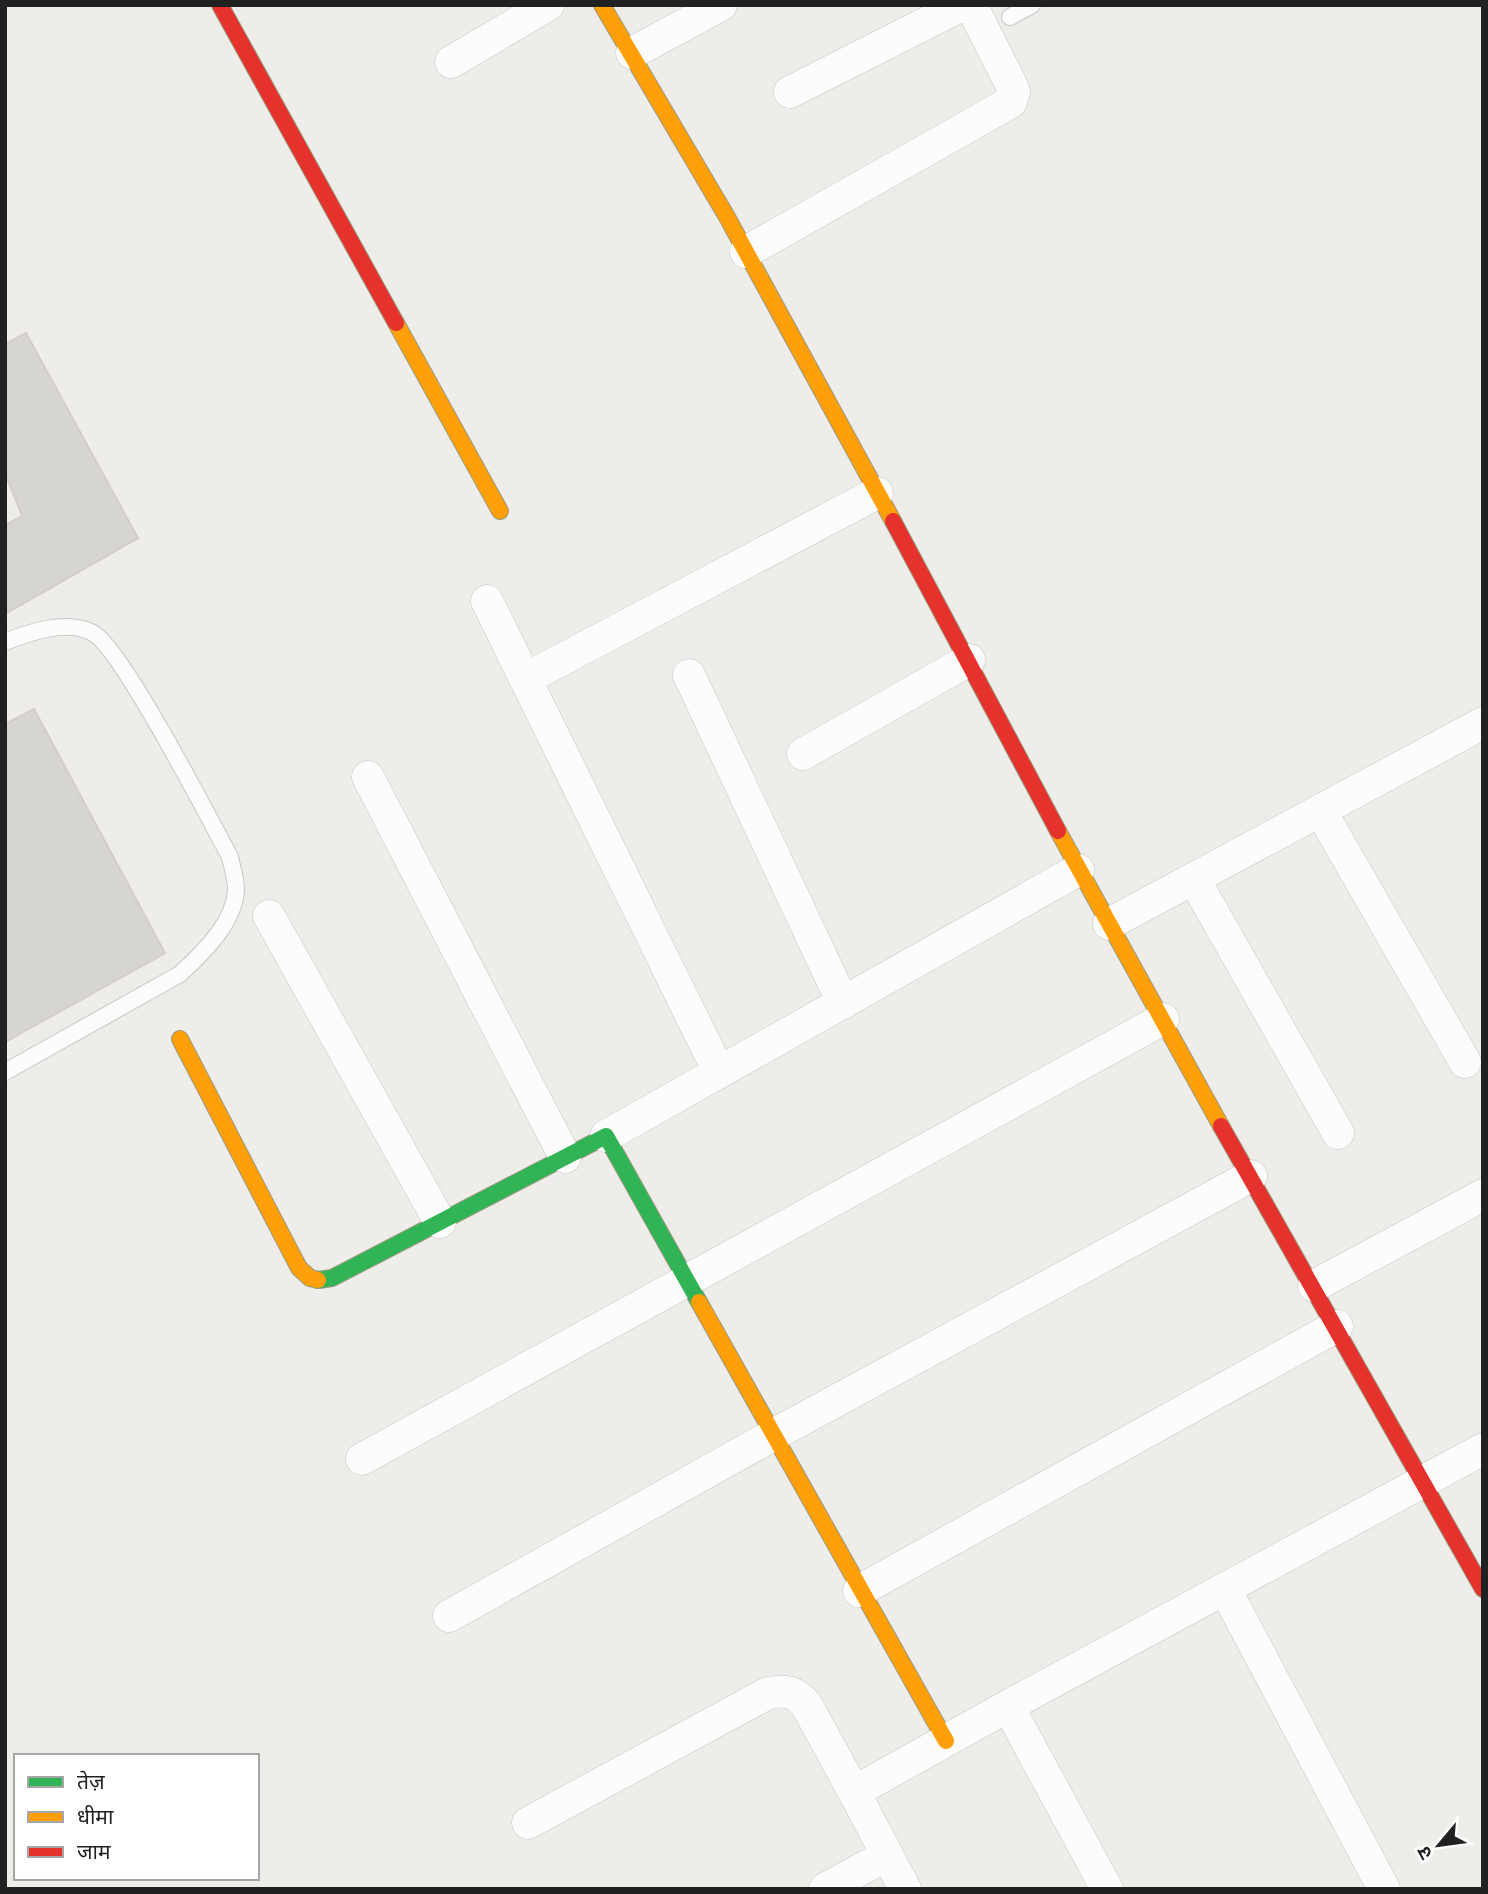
<svg xmlns="http://www.w3.org/2000/svg" width="1488" height="1894" viewBox="0 0 1488 1894" font-family="'PT Sans','Noto Sans Devanagari',sans-serif">
  <style>
    .building { fill: #d7d5d2; stroke: #d2ceca; stroke-width: 2 }
    .lines { fill: none; stroke-linecap: round; stroke-linejoin: round }
    .lane-casing { stroke: #c8c7c5; stroke-width: 18 }
    .street-casing { stroke: #c8c7c5; stroke-width: 33 }
    .fast-casing { stroke: #999a7f; stroke-width: 18 }
    .slow-casing { stroke: #999a7f; stroke-width: 18 }
    .jam-casing { stroke: #999a7f; stroke-width: 18 }
    .lane { stroke: #fdfcfc; stroke-width: 16 }
    .street { stroke: #fdfcfc; stroke-width: 32 }
    .fast { stroke: #30b455; stroke-width: 16 }
    .slow { stroke: #ff9f0a; stroke-width: 16 }
    .jam { stroke: #e5322d; stroke-width: 16 }
  </style>
  <rect width="100%" height="100%" fill="#efede9"/>
  <path class="building" d="M26,333L138,538L5,614V525L22,516L5,473V344Z
    M34,709L165,953L5,1042V724Z"/>
  <g class="lines">
    <g class="lane-casing">
      <path id="lane" d="M1010,17L1032,5
        M5,642C30,632 67,619 93,633C122,649 209,818 230,857C232,867 236,879 236,889C235,922 203,953 180,974L5,1072"/>
    </g>
    <g class="street-casing">
      <path id="street" d="M632,53L721,5
        M451,62L548,5
        M790,92L962,5
        M746,252L1011,102L1014,92L1010,82L971,5
        M487,601L719,1072
        M689,675L843,1003
        M525,679L877,493
        M803,754L969,660
        M368,777L565,1157
        M1320,810L1465,1062
        M1194,879L1338,1133
        M269,916L440,1222
        M1109,924L1483,723
        M606,1136L1078,870
        M1314,1286L1483,1195
        M362,1459L1163,1019
        M1225,1589L1384,1889
        M859,1591L1337,1326
        M449,1616L773,1435L1251,1176
        M528,1823L768,1693C786,1690 794,1691 806,1704L854,1792
        M825,1889L887,1855
        M905,1889L854,1792L1008,1706
        M1107,1889L1008,1706L1483,1449"/>
    </g>
    <g class="fast-casing">
      <path id="fast" d="M318,1280L332,1278L606,1136L699,1302"/>
    </g>
    <g class="slow-casing">
      <path id="slow" d="M602,5L727,217L893,521
        M396,323L500,511
        M1058,831L1221,1126
        M180,1039L299,1268L310,1278L318,1280
        M699,1302L946,1741"/>
    </g>
    <g class="jam-casing">
      <path id="jam" d="M220,5L396,323
        M893,521L1058,831
        M1221,1126L1483,1589"/>
    </g>
    <use href="#lane" class="lane"/>
    <use href="#street" class="street"/>
    <use href="#fast" class="fast"/>
    <use href="#slow" class="slow"/>
    <use href="#jam" class="jam"/>
  </g>
  <rect width="1488" height="1894" fill="none" stroke="#212121" stroke-width="14"/>
  <rect x="14" y="1754" width="245" height="126" fill="#ffffff" stroke="#a6a6a6" stroke-width="2"/>
  <rect x="28" y="1777" width="35" height="10" fill="#30b455" stroke="#a6a6a6" stroke-width="2"/>
  <text x="77" y="1789" font-size="21" fill="#212121">तेज़</text>
  <rect x="28" y="1812" width="35" height="10" fill="#ff9f0a" stroke="#a6a6a6" stroke-width="2"/>
  <text x="77" y="1824" font-size="21" fill="#212121">धीमा</text>
  <rect x="28" y="1847" width="35" height="10" fill="#e5322d" stroke="#a6a6a6" stroke-width="2"/>
  <text x="77" y="1859" font-size="21" fill="#212121">जाम</text>
  <g transform="translate(1439 1845) rotate(241)" stroke="#ffffff" stroke-width="5" paint-order="stroke">
  <path d="M0-5L12 26L0 18L-12 26Z" fill="#212121"/>
  <text y="-10" font-size="19" font-weight="bold" text-anchor="middle" fill="#212121">उ</text>
  </g>
</svg>
